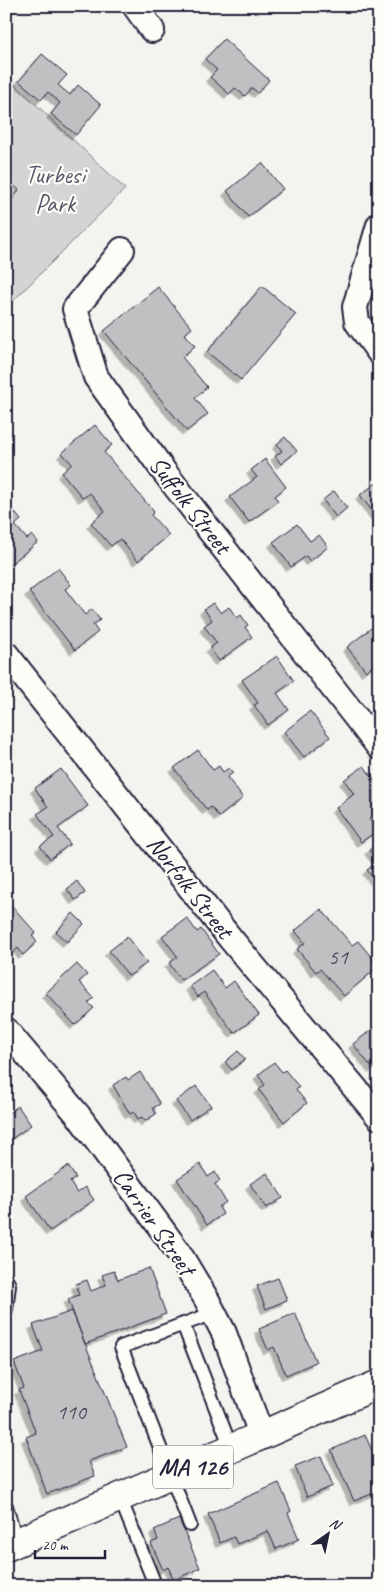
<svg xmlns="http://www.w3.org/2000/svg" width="385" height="1592" viewBox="0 0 385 1592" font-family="Caveat,sans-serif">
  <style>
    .green { fill: #d5d4d5; stroke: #7c7b88 }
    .building { fill: #c0bfc2; stroke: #22223b; filter: url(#shadow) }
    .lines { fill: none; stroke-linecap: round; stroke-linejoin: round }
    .lane-casing { stroke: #22223b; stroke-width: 16 }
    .street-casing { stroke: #22223b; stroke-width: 28 }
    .primary-casing { stroke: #22223b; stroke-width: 31 }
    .lane { stroke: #fdfcf7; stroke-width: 12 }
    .street { stroke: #fdfcf7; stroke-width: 24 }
    .primary { stroke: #fdfcf7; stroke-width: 28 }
    .labels { text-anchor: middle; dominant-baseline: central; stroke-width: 4.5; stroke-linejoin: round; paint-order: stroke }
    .number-label { font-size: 22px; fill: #4a495d }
    .shield { fill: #fdfcf7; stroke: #646373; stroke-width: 1 }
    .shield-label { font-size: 24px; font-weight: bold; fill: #22223b }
    .park-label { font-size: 25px; fill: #585769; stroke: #fdfcf7 }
    .street-label { font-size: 25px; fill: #22223b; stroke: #fdfcf7 }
  </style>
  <defs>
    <filter id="shadow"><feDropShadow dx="-4.5" dy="4.5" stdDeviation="0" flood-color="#0004"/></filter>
  </defs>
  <rect width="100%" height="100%" fill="#f4f3ef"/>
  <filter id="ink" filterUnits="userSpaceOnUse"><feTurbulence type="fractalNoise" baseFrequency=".02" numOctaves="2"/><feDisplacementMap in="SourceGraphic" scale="10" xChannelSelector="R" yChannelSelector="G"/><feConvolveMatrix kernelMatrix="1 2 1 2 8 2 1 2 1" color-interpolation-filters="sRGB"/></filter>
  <g filter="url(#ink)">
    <path class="green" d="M6,76L125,189L6,308Z"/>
    <path class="building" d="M224,39L269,80L258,93L252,88L245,96L235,88L229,94L210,77L217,70L205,59Z
      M42,54L67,75L58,85L70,95L78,85L101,105L76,135L51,114L60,103L48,92L41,100L19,81Z
      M262,163L283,189L248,217L227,191Z
      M7,180L19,190L12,200L6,196Z
      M262,286L296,314L241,380L207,352Z
      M158,287L192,328L185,334L195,346L182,357L207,387L195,398L208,414L187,431L104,331Z
      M95,425L112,445L104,452L154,512L151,515L169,535L138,561L120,539L111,546L91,523L105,511L90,493L83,498L62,473L72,464L62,453Z
      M285,437L297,451L281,464L275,456L282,451L277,444Z
      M265,459L286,487L275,496L278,501L249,522L230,497L257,477L251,470Z
      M379,481V520L360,495Z
      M334,491L347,508L336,517L323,500Z
      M12,509L21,520L15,525L27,539L32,535L38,542L8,566L6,564V514Z
      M297,524L310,541L319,535L328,547L310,561L306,556L291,567L273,542Z
      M58,568L71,585L65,589L85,615L92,609L100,620L93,625L98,632L75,650L29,592Z
      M213,603L221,613L229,607L237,618L241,615L248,625L245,627L252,637L219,661L210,648L217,643L204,626L212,620L204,609Z
      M379,622V661L366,671L347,647Z
      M277,656L294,681L277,693L289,710L268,725L254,705L258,703L242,680Z
      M310,711L330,737L304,757L284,732Z
      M198,750L213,770L219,766L223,772L229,768L233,773L227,777L243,798L219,817L211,807L207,810L174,768Z
      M364,766L379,786V812L369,819L377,831L361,842L336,808L354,794L344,780Z
      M61,769L88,806L58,828L70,844L50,859L40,846L54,837L37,814L48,807L35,788Z
      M379,843V882L377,883L367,870L378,861L369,850Z
      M77,881L85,893L75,900L67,889Z
      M12,906L36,933L32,936L37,942L23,955L18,948L7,958L6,911Z
      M321,909L352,945L358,941L379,966L344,996L320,969L316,972L297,949L305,943L295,931Z
      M73,913L84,924L67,942L56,932Z
      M187,918L197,932L201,929L219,954L181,980L169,963L178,957L162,936Z
      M127,937L147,963L129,976L109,951Z
      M77,964L87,975L79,982L94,998L88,1003L94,1008L75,1025L46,993Z
      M212,970L225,988L234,981L259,1015L234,1033L204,992L198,997L190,986Z
      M379,1024V1064L373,1069L353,1044Z
      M238,1051L245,1059L232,1070L225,1062Z
      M274,1062L282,1072L285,1070L299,1087L296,1090L307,1103L284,1122L259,1090L265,1085L258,1075Z
      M140,1072L160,1104L153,1108L156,1114L145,1121L142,1117L138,1119L134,1112L130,1114L113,1085L126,1077L128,1080Z
      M196,1086L211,1106L190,1120L176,1101Z
      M18,1106L31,1125L6,1143V1115Z
      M200,1164L208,1177L215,1172L220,1181L215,1184L226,1202L219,1207L223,1214L207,1225L177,1179Z
      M68,1166L76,1178L70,1182L77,1193L85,1187L94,1200L50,1231L26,1196Z
      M267,1173L283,1198L266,1208L250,1184Z
      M149,1268L166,1314L85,1344L68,1299L79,1295L76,1284L87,1280L91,1291L106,1285L102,1275L114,1271L118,1280Z
      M278,1278L287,1300L266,1309L257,1286Z
      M72,1311L127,1447L89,1461L95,1476L47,1494L26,1437L36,1433L19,1390L24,1388L14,1362L43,1351L33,1325Z
      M295,1313L316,1362L286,1375L274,1347L268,1350L259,1329Z
      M365,1435L375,1457L379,1455V1491L354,1501L331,1450Z
      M321,1456L333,1486L307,1497L295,1466Z
      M279,1483L291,1511L288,1513L299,1539L276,1549L268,1531L237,1544L234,1537L220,1543L208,1514Z
      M179,1519L200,1568L174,1580L168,1567L163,1570L151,1543L158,1540L154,1530Z"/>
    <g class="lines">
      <g class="lane-casing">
        <path id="lane" d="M6,1279L9,1285L6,1310
          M183,1324L232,1450
          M120,1498L154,1582
          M6,1506L17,1543
          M190,1525L121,1347L214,1313"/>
      </g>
      <g class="street-casing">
        <path id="street" d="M135,6L152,30
          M379,225L355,307L357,322L379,352
          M122,250L75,309L96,377L165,473L379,747
          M6,654L230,938L379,1117
          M6,1030L78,1115L177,1250L207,1300L224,1333L262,1437"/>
      </g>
      <g class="primary-casing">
        <path id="primary" d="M6,1547L379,1384"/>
      </g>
      <use href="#lane" class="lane"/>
      <use href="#street" class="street"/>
      <use href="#primary" class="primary"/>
    </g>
  </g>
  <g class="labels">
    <g class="number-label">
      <text x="338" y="957">51</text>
      <text x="71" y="1412">110</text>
    </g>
    <rect class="shield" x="153" y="1445.5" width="80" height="43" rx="4"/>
    <g class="shield-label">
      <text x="193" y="1467">MA 126</text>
    </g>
    <g class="park-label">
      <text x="55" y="175">Turbesi<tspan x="55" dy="29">Park</tspan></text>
    </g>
    <g class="street-label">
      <text transform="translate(190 505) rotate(52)">Suffolk Street</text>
      <text transform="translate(190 887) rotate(52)">Norfolk Street</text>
      <text transform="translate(154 1222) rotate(55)">Carrier Street</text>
    </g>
  </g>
  <rect width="385" height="1592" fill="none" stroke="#fdfcf7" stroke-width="25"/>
  <rect x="12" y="12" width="360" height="1567" fill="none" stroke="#22223b" stroke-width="2" filter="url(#ink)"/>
  <g transform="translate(328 1534) rotate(33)" stroke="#fdfcf7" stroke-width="4" paint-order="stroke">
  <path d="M0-4L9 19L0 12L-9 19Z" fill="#22223b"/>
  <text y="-8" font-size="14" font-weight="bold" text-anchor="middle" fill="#22223b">N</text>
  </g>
  <path d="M35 1550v8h70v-8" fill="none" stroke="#22223b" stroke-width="2.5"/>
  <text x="42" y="1550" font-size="15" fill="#22223b" stroke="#fdfcf7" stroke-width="4" paint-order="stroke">20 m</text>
</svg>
